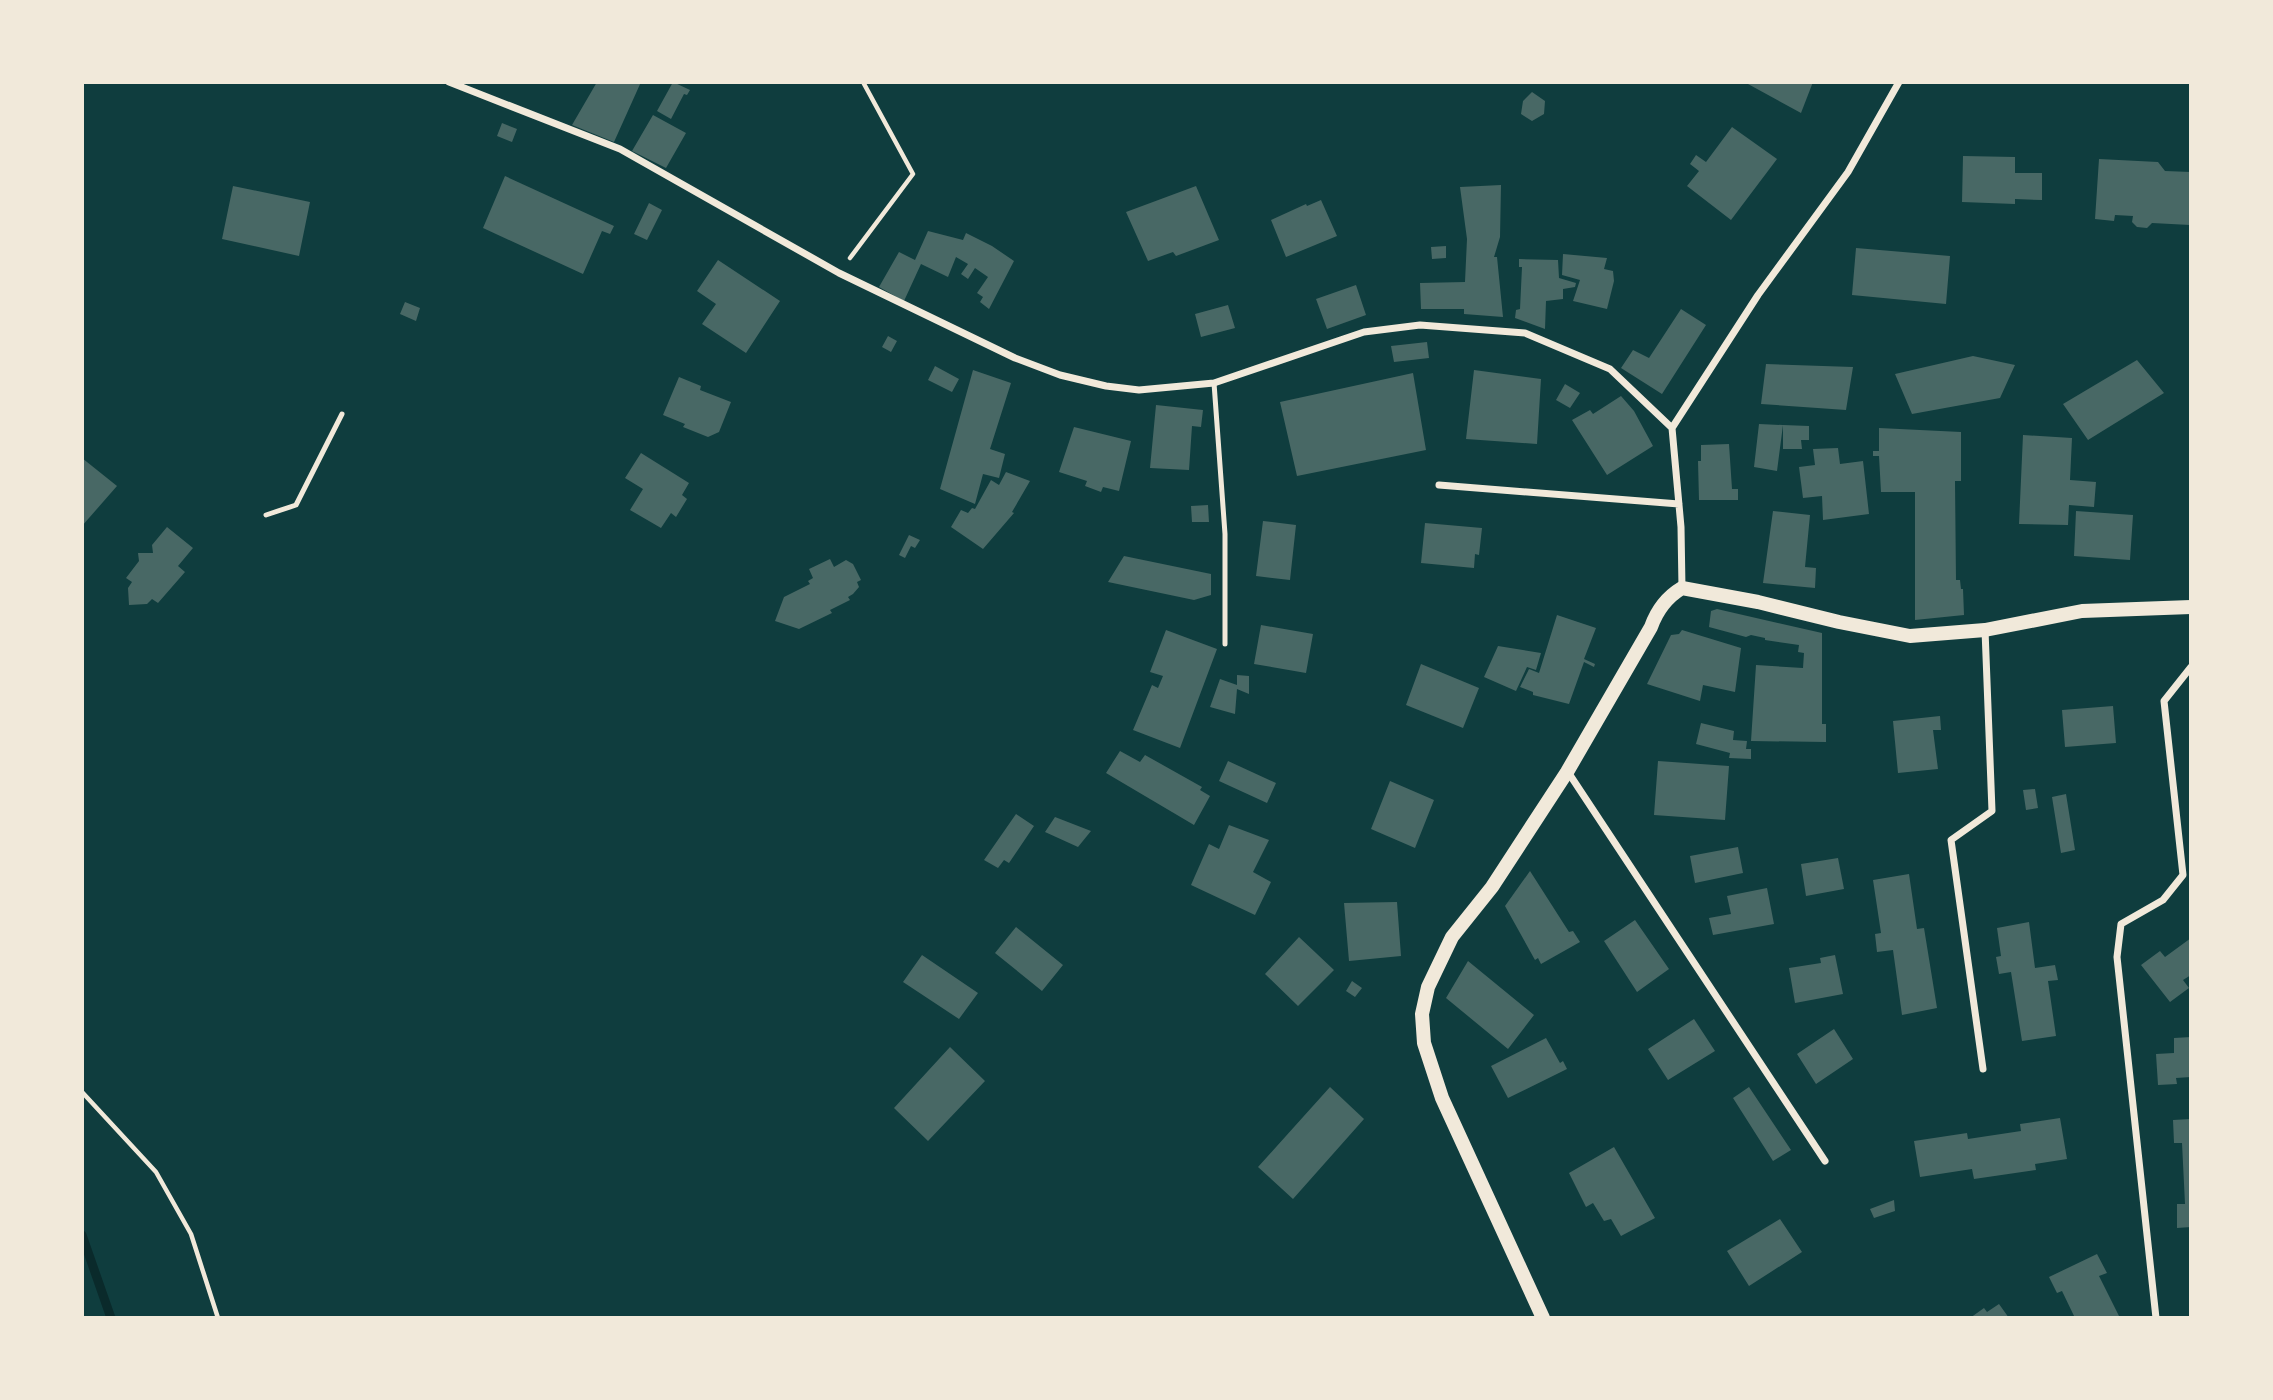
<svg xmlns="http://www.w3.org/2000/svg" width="2273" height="1400" viewBox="0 0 2273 1400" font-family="Arial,sans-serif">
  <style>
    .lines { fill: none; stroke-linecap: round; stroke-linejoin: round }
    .stream { stroke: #0a2a2b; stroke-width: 9 }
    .building { fill: #486865 }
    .path { stroke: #f1e9da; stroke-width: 4.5 }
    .service { stroke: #f1e9da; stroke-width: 5 }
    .minor { stroke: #f1e9da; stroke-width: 7 }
    .secondary { stroke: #f1e9da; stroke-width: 14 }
  </style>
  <rect width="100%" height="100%" fill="#0f3d3e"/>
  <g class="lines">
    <path class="stream" d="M82,1235L111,1318"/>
  </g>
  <path class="building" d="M597,82H641L614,142L572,125Z
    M673,82L690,90L687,95L684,94L671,119L657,111Z
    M1749,82H1813L1801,113L1748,84Z
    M1532,92L1545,101L1544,114L1532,121L1521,114L1523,101Z
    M653,115L686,133L666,168L632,151Z
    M502,123L517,129L512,142L497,136Z
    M1732,127L1777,159L1731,220L1687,186L1699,171L1690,164L1696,155L1706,162Z
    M1963,156L2015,157V173H2042V200L2015,199V204L1962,202Z
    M2099,159L2158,162L2165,171L2191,172L2190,225L2152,223L2147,228L2137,227L2132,222L2133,216L2115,215L2114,221L2095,219Z
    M505,176L614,226L610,234L602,231L583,274L483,228Z
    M1501,185L1500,237L1494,257H1497L1503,317L1464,314V309H1421L1420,283L1465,282L1467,239L1460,187Z
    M233,186L310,202L299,256L222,239Z
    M1196,186L1219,240L1176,256L1173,252L1148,261L1126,212Z
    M1321,200L1337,236L1286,257L1271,220L1306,204L1307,206Z
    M649,203L662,210L647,240L634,234Z
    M928,231L963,240L966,233L992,246L1014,261L989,309L980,302L983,297L977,293L988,277L975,268L968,279L961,274L968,264L956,257L948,277L921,264L904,301L879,287L899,252L915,260Z
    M1446,246V258L1432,259L1431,247Z
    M1856,248L1950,256L1946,304L1852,295Z
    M1563,254L1607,258L1604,269L1613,271L1614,281L1607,309L1573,301L1580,280L1562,275Z
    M1519,259L1558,260L1559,278L1576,283L1575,287L1563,289V299L1546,301L1545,329L1515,318L1516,310L1520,309L1522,267H1519Z
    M718,260L780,301L746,353L702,324L716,304L697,291Z
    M1356,285L1366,315L1327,329L1316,299Z
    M405,302L420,308L416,321L400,314Z
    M1228,305L1235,328L1201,337L1195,314Z
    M1681,309L1706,325L1662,394L1621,368L1633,350L1649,358Z
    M888,336L897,341L891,352L882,347Z
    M1427,342L1429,358L1394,362L1391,346Z
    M1973,356L2015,365L2000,398L1912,414L1895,374Z
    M2137,360L2164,393L2088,440L2063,404Z
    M1766,364L1853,367L1846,410L1761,404Z
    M935,366L959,379L952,392L928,380Z
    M973,370L1011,383L990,449L1005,454L999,478L983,474L975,504L940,489Z
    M1474,370L1541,379L1537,444L1466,439Z
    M1413,373L1426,450L1297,476L1280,402Z
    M679,377L701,386L700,390L731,402L719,432L708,437L683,427L685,424L663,415Z
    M1565,384L1580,393L1570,408L1556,400Z
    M1621,396L1634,411L1653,446L1607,475L1572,420L1590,410L1593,414Z
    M1156,405L1203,410L1201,427L1192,426L1189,470L1150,468Z
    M1759,424L1783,425L1777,471L1754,467Z
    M1783,425L1809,426V440H1801L1802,449H1783Z
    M1074,427L1131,441L1119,491L1103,487L1101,492L1085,486L1087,481L1059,472Z
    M1879,428L1961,432V481H1955L1956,580H1960L1961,589H1963L1964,615L1915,620V492H1881L1879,456H1873V451H1879Z
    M2023,435L2072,438L2070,480L2096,482L2094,507L2069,505L2068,525L2019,524Z
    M1729,444L1732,489H1738V500H1699L1698,461H1701V445Z
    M1838,448L1840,464L1863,461L1869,514L1823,520L1822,496L1803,498L1799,467L1815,465L1813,449Z
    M641,453L689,483L682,495L687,499L676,517L671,513L661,528L630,510L643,489L625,478Z
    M82,458L117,486L82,526Z
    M1006,472L1030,481L1012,512L1014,513L983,549L951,527L961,510L968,513L972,508L975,509L991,480L999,485Z
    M1208,505L1209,522H1192L1191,506Z
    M1773,511L1810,515L1805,567L1816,568L1815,588L1763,583Z
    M2076,511L2133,515L2130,560L2074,556Z
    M1263,521L1296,525L1290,580L1256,576Z
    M1425,523L1482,528L1479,555L1475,554L1474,568L1421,563Z
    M167,527L193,548L178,566L185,572L158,603L152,599L147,604L129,605L128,588L132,582L126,578L139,561L138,553H153L152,545Z
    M909,535L920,540L915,548L911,546L905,558L899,555Z
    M1124,556L1211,574V595L1194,600L1108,582Z
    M830,559L834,567L846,560L853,564L861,580L857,582L859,587L853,594L848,597L850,600L830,610L832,613L799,629L775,621L784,597L810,584L808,581L813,578L809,569Z
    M1717,609L1822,633V724H1826V742L1751,741L1756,665L1803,668L1804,653L1798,652L1799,645L1765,640V638L1751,635L1746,637L1709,627L1711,611Z
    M1557,615L1596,628L1584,659L1595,664L1594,667L1584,662L1569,704L1533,695V692L1520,687L1529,669L1539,673Z
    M1261,625L1313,634L1306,673L1254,664Z
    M1166,630L1217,649L1180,748L1133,730L1152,685L1158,688L1163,676L1150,672Z
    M1682,630L1741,648L1735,692L1703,685L1700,701L1647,684L1671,635L1679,634Z
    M1498,646L1541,653L1536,670L1527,667L1516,691L1484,677Z
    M1421,664L1479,688L1463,728L1406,705Z
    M1237,675L1249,676V694L1237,689L1235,714L1210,707L1220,679L1237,685Z
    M2113,706L2116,743L2065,747L2062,710Z
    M1940,716L1941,730H1933L1938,769L1898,773L1893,721Z
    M1701,723L1734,731L1733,740L1747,741L1746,749H1751V759L1729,758L1730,753L1696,744Z
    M1120,751L1140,762L1145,755L1202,787L1200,790L1210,796L1194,825L1106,773Z
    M1228,761L1276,783L1267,803L1219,781Z
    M1658,761L1729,766L1725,820L1654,815Z
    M1390,781L1434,800L1415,848L1371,829Z
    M2035,789L2038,808L2026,810L2023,790Z
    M2066,794L2075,850L2061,853L2052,797Z
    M1016,814L1034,826L1009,863L1004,860L998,868L984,860Z
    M1055,817L1091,831L1078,847L1045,832Z
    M1229,825L1269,840L1253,872L1271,882L1255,915L1191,885L1209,844L1219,849Z
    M1738,847L1743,873L1695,883L1690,856Z
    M1838,858L1844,889L1806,896L1801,864Z
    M1530,871L1569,932L1573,931L1580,942L1541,964L1538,958L1535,960L1505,906Z
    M1909,874L1917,929L1924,928L1937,1008L1902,1015L1893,950L1877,952L1875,934L1881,933L1873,880Z
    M1767,888L1774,924L1713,935L1709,918L1731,914L1727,896Z
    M1397,902L1401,956L1349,961L1344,903Z
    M1635,920L1669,969L1637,992L1604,941Z
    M2029,922L2035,968L2055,965L2058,980L2048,981L2056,1036L2022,1041L2011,972L1999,974L1996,957L2001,956L1997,928Z
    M1016,927L1063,965L1042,991L995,953Z
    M1299,937L1334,970L1298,1006L1265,974Z
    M2191,938V975L2183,980L2189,988L2170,1002L2141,965L2160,951L2165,957Z
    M922,955L978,993L959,1019L903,982Z
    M1835,955L1843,994L1795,1003L1789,968L1821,963L1820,958Z
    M1468,961L1534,1015L1508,1049L1446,998Z
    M1352,981L1362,988L1355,997L1346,991Z
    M1694,1019L1715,1051L1668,1080L1648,1049Z
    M1834,1029L1853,1059L1816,1084L1797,1054Z
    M2191,1037V1077L2176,1078L2177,1084L2158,1085L2156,1054L2174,1053V1038Z
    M1546,1038L1560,1063L1563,1061L1567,1069L1508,1098L1491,1066Z
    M950,1047L985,1081L928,1141L894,1108Z
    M1330,1087L1364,1119L1293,1199L1258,1167Z
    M1749,1087L1791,1150L1773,1161L1733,1098Z
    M2060,1118L2067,1159L2035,1164L2036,1170L1974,1179L1972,1169L1920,1177L1914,1141L1967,1133L1968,1139L2021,1131L2020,1124Z
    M2191,1119V1227L2177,1228V1204H2185L2182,1143H2174L2173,1120Z
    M1614,1147L1655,1218L1621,1236L1611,1219L1604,1221L1593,1203L1586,1207L1569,1173Z
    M1894,1200L1895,1211L1874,1218L1870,1209Z
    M1780,1219L1802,1252L1749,1286L1727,1251Z
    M2097,1254L2107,1273L2099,1276L2120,1318H2075L2062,1291L2057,1293L2049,1277Z
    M1999,1304L2009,1318H1970L1984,1308L1987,1312Z"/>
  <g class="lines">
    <path class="path" d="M850,258L913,174L863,82
      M82,1092L156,1172L191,1234L218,1318"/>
    <path class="service" d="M1214,383L1225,534V644
      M266,515L296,505L342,414"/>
    <path class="minor" d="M449,82L620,149L839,273L1015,358L1060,375L1106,386L1139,390L1214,383L1364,332L1420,325L1525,333L1610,369L1672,428L1681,527L1682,588
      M1672,428L1758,295L1848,172L1899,82
      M1439,485L1679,504
      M1568,772L1825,1161
      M1983,1069L1951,840L1992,811L1985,630
      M2156,1318L2117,957L2121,924L2163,900L2183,875L2164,701L2191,667"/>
    <path class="secondary" d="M1543,1318L1442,1098L1424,1043L1422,1014L1428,987L1452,937L1492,887L1567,772L1651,627C1657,610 1667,597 1682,588L1758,602L1839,622L1910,636L1985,630L2082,611L2191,607"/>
  </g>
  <rect width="2273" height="1400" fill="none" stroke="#f1e9da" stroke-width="168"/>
</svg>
